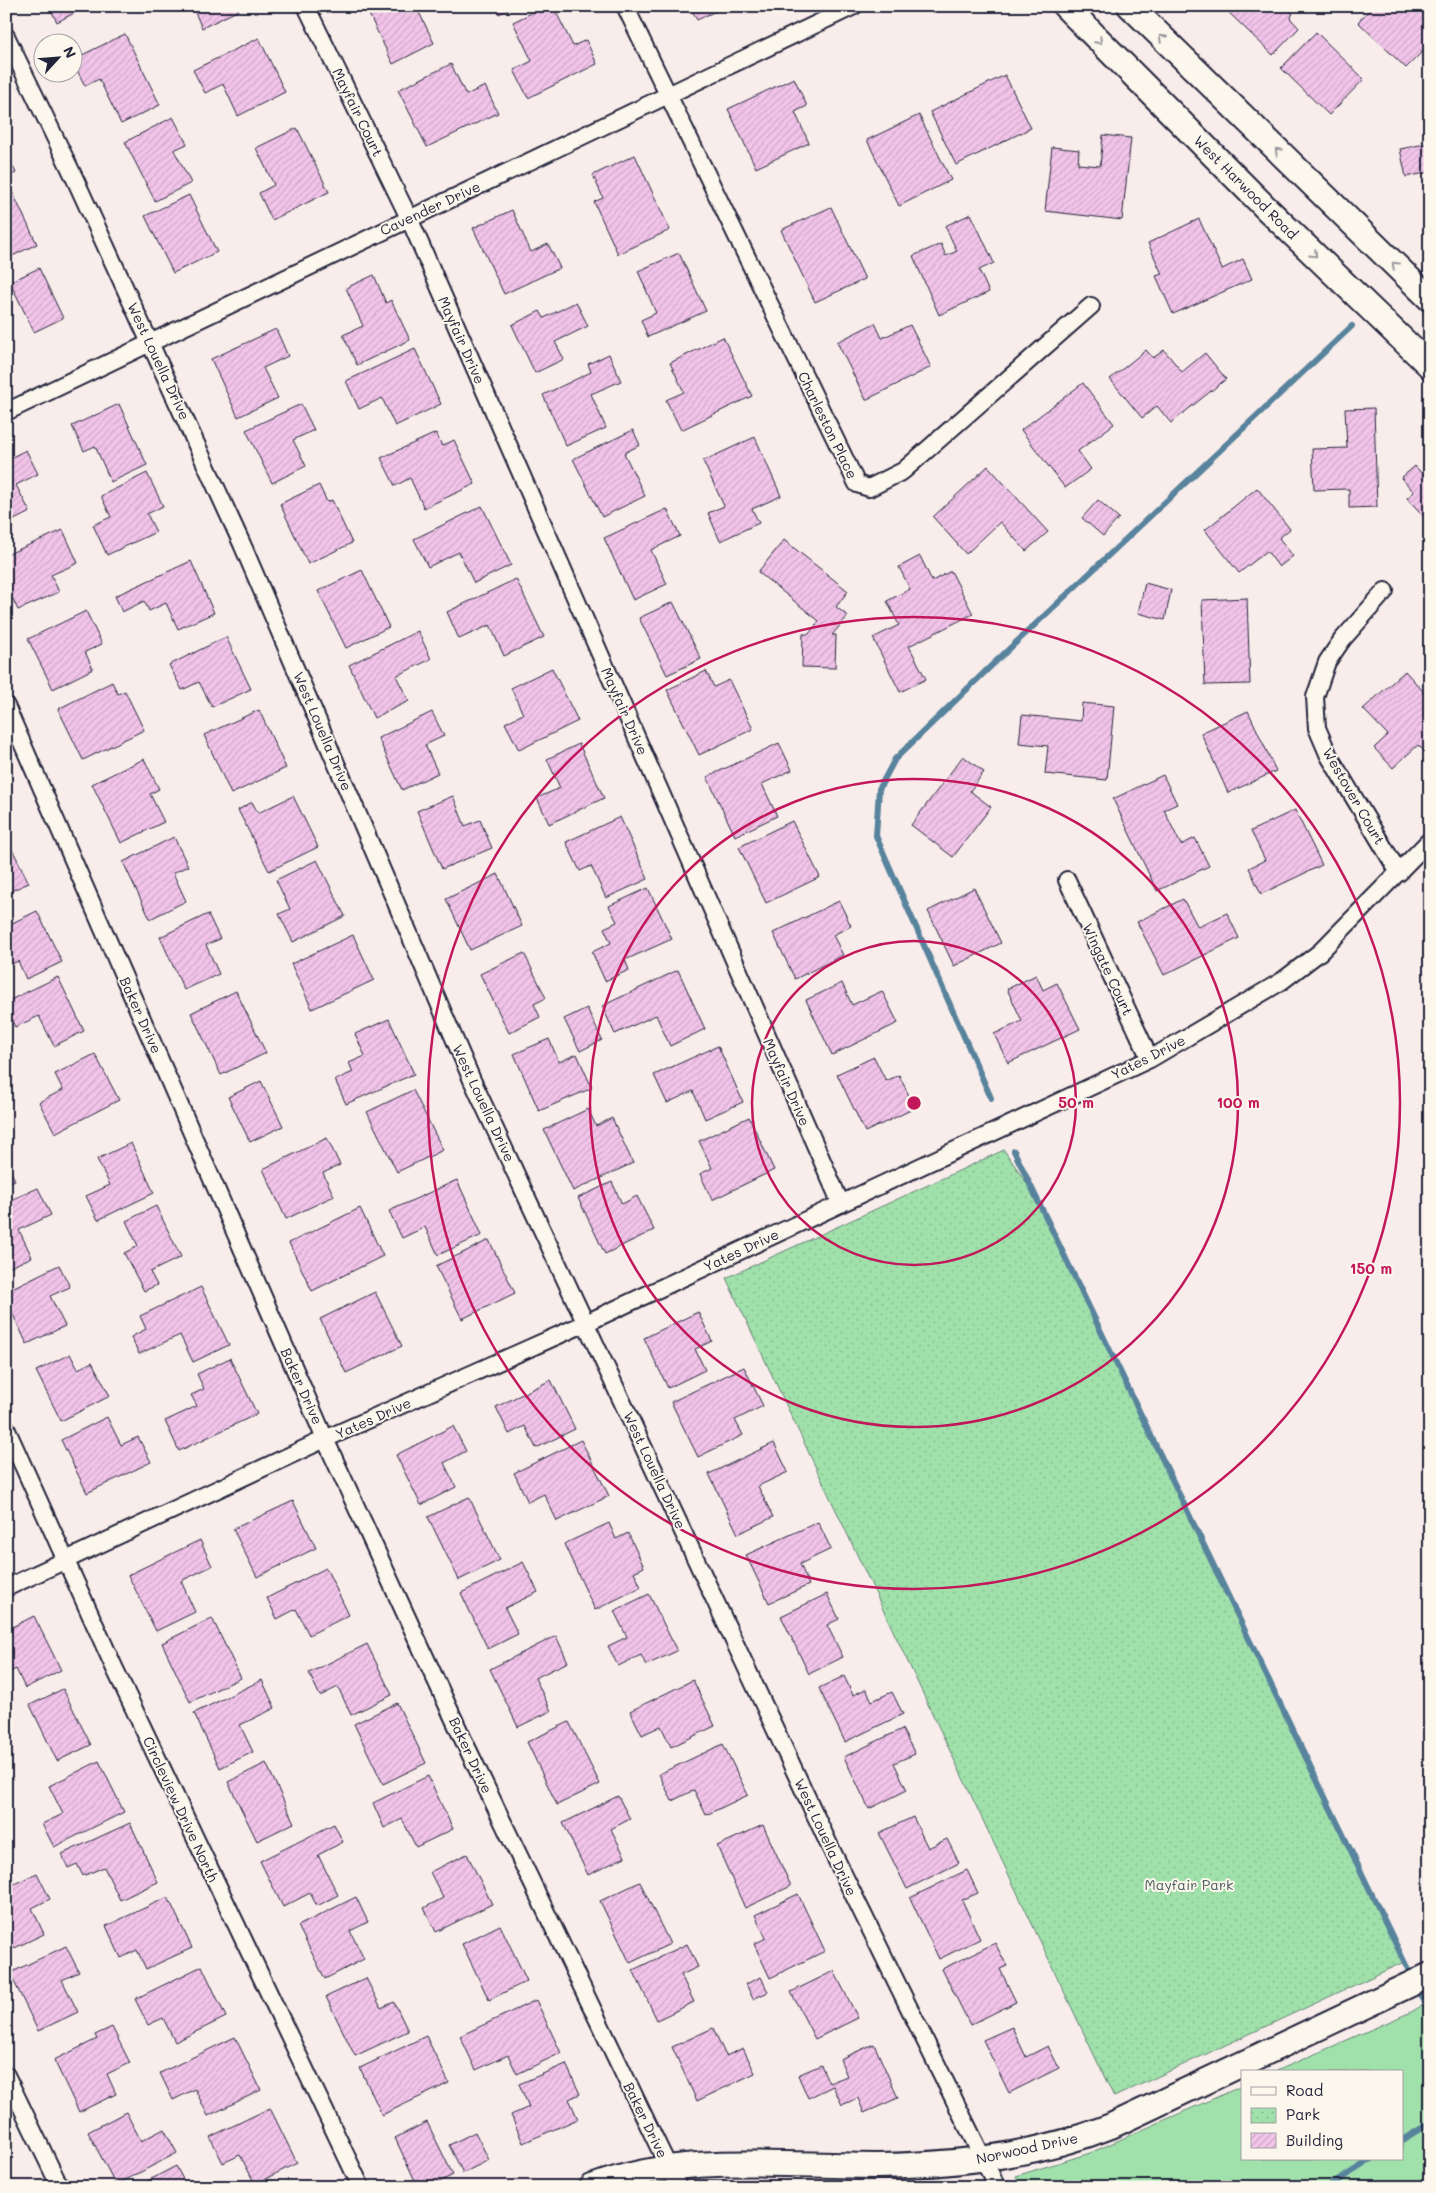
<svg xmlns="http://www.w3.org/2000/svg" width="1436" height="2193" viewBox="0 0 1436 2193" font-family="Mali,sans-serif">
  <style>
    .grass { fill: #a0e1ab; stroke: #618273 }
    .park { fill: url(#park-dots); stroke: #618273 }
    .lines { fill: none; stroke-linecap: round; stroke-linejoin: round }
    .stream { stroke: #59839d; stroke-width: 6 }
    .building { fill: url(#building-hatch); stroke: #22223b }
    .street-casing { stroke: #22223b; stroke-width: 20 }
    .secondary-casing { stroke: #22223b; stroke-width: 28 }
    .street { stroke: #fbf7ec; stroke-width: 16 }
    .secondary { stroke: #fbf7ec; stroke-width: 24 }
    .oneway { stroke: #99979c }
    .ring { fill: none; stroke: #c2185b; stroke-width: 2.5 }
    .labels { text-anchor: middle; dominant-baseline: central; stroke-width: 4; stroke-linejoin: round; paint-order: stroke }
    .street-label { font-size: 14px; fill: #22223b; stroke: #fbf7ec }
    .park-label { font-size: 14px; fill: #485b5d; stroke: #fbf7ec }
    .centre { fill: #c2185b; stroke: #fbf7ec; stroke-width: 2.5 }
    .ring-label { font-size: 15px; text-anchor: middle; font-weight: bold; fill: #c2185b; stroke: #fbf7ec; stroke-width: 4; stroke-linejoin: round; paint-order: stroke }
  </style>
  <defs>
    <pattern id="park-dots" width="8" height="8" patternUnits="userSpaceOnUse" patternTransform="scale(1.25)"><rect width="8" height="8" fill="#a0e1ab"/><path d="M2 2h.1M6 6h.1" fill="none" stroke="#8ac194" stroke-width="1.8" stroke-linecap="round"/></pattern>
    <pattern id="building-hatch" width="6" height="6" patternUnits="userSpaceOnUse" patternTransform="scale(1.25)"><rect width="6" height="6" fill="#f2c4e9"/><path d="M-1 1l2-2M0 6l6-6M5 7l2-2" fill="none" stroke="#cfa8c9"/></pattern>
  </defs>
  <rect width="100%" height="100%" fill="#f9edeb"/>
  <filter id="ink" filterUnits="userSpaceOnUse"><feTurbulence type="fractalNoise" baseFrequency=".02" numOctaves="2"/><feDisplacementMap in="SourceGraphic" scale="10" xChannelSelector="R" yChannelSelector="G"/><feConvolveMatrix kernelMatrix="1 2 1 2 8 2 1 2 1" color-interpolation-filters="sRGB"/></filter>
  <g filter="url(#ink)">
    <path class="grass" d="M1430,2001V2180L1417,2187H1021L1016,2176L1090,2153L1242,2086V2159H1402V2072H1274L1411,2012Z"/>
    <path class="park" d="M1004,1150L1039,1201L1309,1769L1404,1962L1114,2097L726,1278Z"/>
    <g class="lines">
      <path class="stream" d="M991,1098L876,836L879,789L895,759L990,667L1352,326
        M1014,1151L1430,2015
        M1402,2140L1430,2123
        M1328,2187L1372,2159"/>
    </g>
    <path class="building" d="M49,6H88L57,22Z
      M192,6H237L239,10L202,28Z
      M365,6H416L434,43L393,64Z
      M496,6H515L499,14Z
      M546,6H553L573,46L586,40L597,64L528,98L514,70L532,61L513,22Z
      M690,6H726L697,20Z
      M1222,6H1285L1293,14L1290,18L1299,28L1273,55Z
      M1373,6H1415L1430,21V44L1406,68L1358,22Z
      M1316,32L1364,79L1329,115L1281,68Z
      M125,34L160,105L121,124L99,79L85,86L72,60Z
      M259,38L285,92L238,116L223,84L205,93L193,70Z
      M451,64L466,95L485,86L498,113L427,147L398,90Z
      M1005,75L1031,128L956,165L930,112Z
      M794,78L807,106L795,112L809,143L756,168L728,109Z
      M919,115L951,180L899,206L867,140Z
      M173,117L187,144L174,150L191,183L155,201L125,142Z
      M297,128L329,192L272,220L259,193L274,185L256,148Z
      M1103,135L1131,138L1122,220L1045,211L1052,147L1079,150L1078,164L1100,166Z
      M1430,143V172L1406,177L1400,149Z
      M6,152L16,173L6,178Z
      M635,155L670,230L618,254L594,202L603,198L593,175Z
      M10,187L37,244L6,259V188Z
      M189,195L217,252L173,273L145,216Z
      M831,207L865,279L815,302L781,230Z
      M512,210L531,252L548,244L560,268L504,294L473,228Z
      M971,214L994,263L979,270L989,292L939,315L913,256L941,244L946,256L957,251L945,226Z
      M1199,219L1222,269L1243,259L1252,279L1173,314L1156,276L1162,274L1148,243Z
      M679,253L706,311L648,337L641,320L656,313L638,271Z
      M39,268L63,318L34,332L10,282Z
      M374,275L386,303L391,300L410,340L357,365L343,335L363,326L346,288Z
      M576,302L588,326L555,342L564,359L535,373L512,325L540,311L544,318Z
      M875,323L882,338L910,325L931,367L866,400L837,342Z
      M276,329L288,356L263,368L278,398L238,417L211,359Z
      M723,337L752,396L681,430L666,400L684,392L670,363Z
      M415,349L441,404L395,426L382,398L359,409L346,381Z
      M1146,350L1153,358L1164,350L1182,372L1205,353L1226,379L1171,423L1157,406L1142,418L1110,379Z
      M609,354L621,381L591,394L606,428L566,446L543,395L591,372L588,364Z
      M1083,383L1114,424L1078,451L1091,469L1065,488L1021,430Z
      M119,404L147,465L111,482L95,446L84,451L72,426Z
      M301,404L314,430L293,440L306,466L272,483L246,430Z
      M1374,408L1377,507L1349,508V489L1314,490L1312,449L1347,448L1345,409Z
      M633,430L640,445L624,453L645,496L602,517L573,459Z
      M436,433L442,446L454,440L475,484L424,508L410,478L395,486L381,458Z
      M755,437L781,496L752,509L759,523L720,541L708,513L724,506L703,461Z
      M26,450L38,474L16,485L30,512L6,524V460Z
      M988,466L1048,532L1026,551L1000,522L966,554L933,517Z
      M1415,466L1426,478L1430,475V523L1407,498L1414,492L1401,478Z
      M147,473L163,506L147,514L156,532L107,555L93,525L111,517L101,496Z
      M319,485L327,502L332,500L352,543L308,564L280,504Z
      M1257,488L1290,529L1279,538L1293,556L1279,567L1267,551L1239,573L1205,530Z
      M1098,500L1119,518L1103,536L1082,518Z
      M482,506L511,565L474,583L459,552L428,567L414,539Z
      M667,509L680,536L651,550L667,584L633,600L604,538Z
      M63,530L78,563L51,575L59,592L18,610L6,585V555Z
      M784,540L848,591L836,607L848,616L832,635H836L835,668L802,667L803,634H809L819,621L758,572Z
      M920,556L932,581L951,571L973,614L909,646L926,679L900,692L873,638L899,625L887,601L910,589L899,567Z
      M191,561L214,613L178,629L166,603L149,611L144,601L122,612L115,596Z
      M362,570L389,627L346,648L318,591Z
      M516,579L544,637L504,656L490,625L459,639L447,612Z
      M1145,583L1171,590L1165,620L1138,613Z
      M1247,598L1250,684L1205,685L1202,600Z
      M673,602L701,659L667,675L639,618Z
      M86,611L102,644L85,652L93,669L53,689L28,639Z
      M418,631L431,659L396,676L409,701L374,718L349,665Z
      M226,637L251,689L212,707L199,682L182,690L169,665Z
      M552,668L578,721L519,750L505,723L523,714L511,688Z
      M706,671L714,687L729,680L753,729L699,755L667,690Z
      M1405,671L1430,699V752L1427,754L1418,745L1393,768L1374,748L1388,735L1363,709Z
      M112,682L118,694L125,691L144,730L83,760L58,709Z
      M1082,703L1114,706L1107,780L1045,774L1048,746L1019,743L1022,715L1081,721Z
      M259,710L286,768L231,794L204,735Z
      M1248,711L1276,771L1228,793L1201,733Z
      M432,712L444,736L425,745L438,773L402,790L378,738Z
      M779,743L792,770L762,784L777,816L735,836L707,777Z
      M579,744L604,798L549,824L537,798L560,788L547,759Z
      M963,756L984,772L970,791L991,807L953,857L911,825Z
      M144,759L159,789L150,794L164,822L121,843L92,784Z
      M1163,775L1177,804L1164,810L1181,845L1195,838L1209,866L1157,891L1113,799Z
      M293,796L318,847L269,871L238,810L252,802L258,813Z
      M453,796L465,826L480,820L492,848L442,869L417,811Z
      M1295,810L1322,865L1261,894L1249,868L1265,860L1251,831Z
      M620,817L648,879L606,898L591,866L580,871L566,842Z
      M792,821L820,877L766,903L739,847Z
      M6,837L29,883L6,893Z
      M174,837L188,866L173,873L186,901L150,919L123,862Z
      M317,860L345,916L293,942L279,914L290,909L276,880Z
      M498,874L522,926L470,950L446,899Z
      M648,888L672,939L625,960L629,970L605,981L592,952L611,943L604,928L617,922L609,906Z
      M974,888L1001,943L954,966L928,911Z
      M1183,899L1198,927L1227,913L1239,938L1164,975L1137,922Z
      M839,901L851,926L833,935L843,955L795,979L773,933Z
      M37,911L62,962L26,979L18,961L6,967V926Z
      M208,914L220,939L206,945L219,974L184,990L160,937Z
      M353,935L374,980L312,1009L291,964Z
      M524,953L546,998L534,1004L540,1017L509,1033L480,974Z
      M678,970L705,1029L670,1046L656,1015L615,1034L602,1006Z
      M1036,975L1043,990L1057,983L1080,1029L1008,1063L994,1034L1022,1021L1007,989Z
      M58,977L84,1031L54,1046L39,1016L15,1027L6,1009V1002Z
      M842,983L852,1005L882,991L898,1023L832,1055L806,1000Z
      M236,991L266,1053L221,1075L191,1013Z
      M587,1008L602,1040L580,1051L564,1019Z
      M389,1019L414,1074L346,1104L335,1080L353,1072L349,1063L365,1056L355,1034Z
      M549,1039L559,1062L577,1054L592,1088L539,1111L514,1054Z
      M718,1046L743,1102L705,1119L693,1091L667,1103L654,1075Z
      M95,1054L119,1100L55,1133L39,1102L63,1090L55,1074Z
      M874,1057L886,1081L899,1075L915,1108L865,1132L837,1074Z
      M261,1081L283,1126L250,1142L228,1097Z
      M413,1090L443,1150L397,1172L367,1112Z
      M588,1109L596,1126L612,1118L633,1163L573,1191L544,1130Z
      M749,1117L774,1170L712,1200L700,1174L712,1168L699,1141Z
      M327,1138L340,1165L323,1173L334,1196L286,1219L263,1169Z
      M131,1143L154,1193L98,1220L86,1196L110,1185L97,1159Z
      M6,1162L15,1180L6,1184Z
      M457,1180L482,1235L438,1255L425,1227L402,1238L389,1211Z
      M612,1182L622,1204L637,1196L654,1230L605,1254L578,1198Z
      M38,1188L51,1215L19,1230L32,1257L6,1269V1202Z
      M156,1206L181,1257L150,1272L157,1285L144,1291L124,1253L138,1246L126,1221Z
      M360,1208L383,1256L312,1291L289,1243Z
      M489,1240L515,1293L462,1319L436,1266Z
      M59,1265L70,1287L50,1296L65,1326L27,1344L6,1300V1291Z
      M201,1287L229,1345L193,1362L180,1335L139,1354L131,1337L146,1329L140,1316Z
      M375,1292L402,1346L346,1373L320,1319Z
      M698,1312L712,1341L695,1349L705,1370L668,1388L644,1338Z
      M70,1354L78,1369L92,1362L110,1396L61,1421L36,1371Z
      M230,1358L257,1414L179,1451L165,1421L197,1406L191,1395L204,1389L197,1374Z
      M744,1367L763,1406L735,1420L743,1435L698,1457L671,1402Z
      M551,1380L575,1429L536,1448L525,1426L509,1434L496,1407Z
      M107,1417L121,1445L138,1437L151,1462L87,1493L61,1440Z
      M453,1426L466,1451L444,1463L456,1487L421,1505L396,1455Z
      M581,1440L609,1496L557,1521L544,1494L528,1502L514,1473Z
      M774,1443L788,1472L758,1486L773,1517L738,1534L709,1474Z
      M469,1497L500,1560L459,1580L428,1517Z
      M293,1501L316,1548L257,1577L233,1529Z
      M818,1522L831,1549L800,1564L809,1585L769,1603L746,1555Z
      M609,1523L616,1539L628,1533L644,1567L634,1572L641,1587L595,1610L564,1544Z
      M200,1540L212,1566L181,1581L195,1612L156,1631L128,1575Z
      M523,1562L538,1592L505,1608L518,1634L488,1649L461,1593Z
      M326,1568L349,1615L309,1635L296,1609L277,1619L267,1598Z
      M649,1594L677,1651L646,1665L641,1655L618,1666L608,1646L627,1637L614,1611Z
      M827,1594L839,1619L827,1625L843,1657L809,1674L781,1616Z
      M34,1616L61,1670L25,1688L16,1669L6,1674V1630Z
      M212,1618L241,1678L190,1702L162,1643Z
      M556,1636L568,1662L535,1678L551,1711L518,1727L490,1669Z
      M367,1644L392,1695L351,1715L338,1687L320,1696L309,1673Z
      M844,1676L853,1695L866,1689L872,1701L892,1692L903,1714L845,1742L819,1688Z
      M262,1680L275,1708L240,1725L253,1752L220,1768L194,1713Z
      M693,1680L715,1726L671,1747L661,1726L642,1735L630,1711Z
      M63,1689L91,1745L57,1761L30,1705Z
      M397,1703L426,1763L383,1784L354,1724Z
      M569,1722L600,1784L557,1805L527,1742Z
      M902,1729L915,1754L894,1763L907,1790L869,1809L844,1757Z
      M723,1744L748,1795L706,1815L694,1790L672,1801L659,1774Z
      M99,1761L124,1812L54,1847L42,1824L63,1814L49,1786Z
      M266,1763L294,1823L257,1841L228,1782Z
      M428,1776L453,1829L416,1847L402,1819L384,1828L373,1803Z
      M618,1796L630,1819L611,1829L625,1857L588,1875L563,1823Z
      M913,1817L928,1848L947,1839L959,1863L907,1889L879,1833Z
      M130,1823L158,1882L120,1900L104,1867L83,1876L77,1864L68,1868L62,1854Z
      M334,1824L343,1842L318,1855L338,1895L317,1906L310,1893L283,1907L260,1861Z
      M763,1825L791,1886L745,1908L717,1846Z
      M467,1854L492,1904L436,1932L424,1908L443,1898L430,1872Z
      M967,1870L978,1893L962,1900L980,1939L939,1959L910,1898Z
      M37,1873L50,1899L32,1908L44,1934L6,1952V1888Z
      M640,1882L670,1944L630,1963L600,1901Z
      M798,1894L825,1951L770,1978L754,1944L766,1938L755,1915Z
      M168,1897L192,1948L146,1969L137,1950L121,1958L106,1926Z
      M356,1897L368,1922L350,1931L364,1959L325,1979L298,1926Z
      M500,1925L527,1981L489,2000L462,1944Z
      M995,1943L1007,1966L1000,1969L1016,2002L970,2025L942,1969Z
      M687,1944L698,1967L681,1975L694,2002L657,2020L633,1970Z
      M66,1946L79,1972L62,1980L78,2012L38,2031L10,1973Z
      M202,1966L226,2017L175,2042L163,2018L148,2025L135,1999Z
      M834,1971L858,2018L815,2039L791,1992Z
      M761,1977L768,1992L753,1999L746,1984Z
      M366,1978L381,2008L394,2002L408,2031L355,2056L326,1997Z
      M536,2000L561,2053L517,2074L508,2055L476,2070L460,2036Z
      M112,2027L130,2063L107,2074L116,2094L79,2112L54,2060L97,2039L95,2035Z
      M1012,2027L1026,2057L1048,2046L1059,2068L1009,2093L983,2040Z
      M713,2028L726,2056L743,2048L755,2073L697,2101L672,2047Z
      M426,2036L449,2083L382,2115L360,2068Z
      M235,2037L261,2090L208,2116L195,2089L173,2100L160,2073Z
      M874,2044L898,2098L864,2113L858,2098L842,2105L833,2086L808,2098L798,2075L821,2065L829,2083L847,2076L840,2059Z
      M566,2064L580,2094L569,2099L578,2119L523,2143L511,2115L529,2107L519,2084Z
      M270,2108L297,2163L255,2184L240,2155L223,2163L210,2137Z
      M126,2112L141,2141L164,2129L177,2153L116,2185L88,2132Z
      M427,2122L453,2175L429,2187H418L395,2138Z
      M475,2132L489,2160L463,2173L449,2145Z
      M176,2166L187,2187H136Z"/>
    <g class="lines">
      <g class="street-casing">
        <path id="street" d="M306,6L409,218L841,1204
          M625,6L857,484L869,488L903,471L1091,306
          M6,36L75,179L242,544L472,1080L832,1851L997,2187
          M6,412L854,6
          M1385,591L1342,640L1327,662L1315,697L1317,728L1329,756L1399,873
          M6,706L325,1439L462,1737L678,2187
          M1067,880L1150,1059
          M6,1428L114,1667L361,2187
          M6,1588L325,1439L586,1323L1150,1059L1282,981L1320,952L1430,840
          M6,2075L60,2187"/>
      </g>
      <g class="secondary-casing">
        <path id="secondary" d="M1065,6L1267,209L1430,366
          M1130,6L1430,299
          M592,2187C683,2152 781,2166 877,2166C956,2165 1037,2156 1111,2126L1430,1975"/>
      </g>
      <use href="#street" class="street"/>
      <use href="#secondary" class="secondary"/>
    </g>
    <defs><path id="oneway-chevron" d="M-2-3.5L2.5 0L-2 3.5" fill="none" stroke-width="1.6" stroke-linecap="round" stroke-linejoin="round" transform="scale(1.25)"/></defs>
    <g class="oneway">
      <use href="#oneway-chevron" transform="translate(1162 38) rotate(-136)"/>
      <use href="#oneway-chevron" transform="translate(1099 41) rotate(45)"/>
      <use href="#oneway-chevron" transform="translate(1278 151) rotate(-136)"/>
      <use href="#oneway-chevron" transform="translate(1314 254) rotate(44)"/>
      <use href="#oneway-chevron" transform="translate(1395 265) rotate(-136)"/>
    </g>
  </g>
  <g class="ring">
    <circle cx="914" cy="1103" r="162"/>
    <circle cx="914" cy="1103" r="324"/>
    <circle cx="914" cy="1103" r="486"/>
  </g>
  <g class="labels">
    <g class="street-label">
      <text transform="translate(358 112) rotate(64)">Mayfair Court</text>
      <text transform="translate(1246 187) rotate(45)">West Harwood Road</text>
      <text transform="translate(430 208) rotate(-25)">Cavender Drive</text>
      <text transform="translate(462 340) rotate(66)">Mayfair Drive</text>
      <text transform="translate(159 361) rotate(65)">West Louella Drive</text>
      <text transform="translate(828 425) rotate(64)">Charleston Place</text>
      <text transform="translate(625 711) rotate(66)">Mayfair Drive</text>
      <text transform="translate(323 731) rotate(67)">West Louella Drive</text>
      <text transform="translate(1354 796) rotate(60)">Westover Court</text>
      <text transform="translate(1108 969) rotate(65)">Wingate Court</text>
      <text transform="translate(141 1015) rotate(66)">Baker Drive</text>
      <text transform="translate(1148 1057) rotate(-27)">Yates Drive</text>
      <text transform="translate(787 1082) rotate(66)">Mayfair Drive</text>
      <text transform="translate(484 1103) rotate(65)">West Louella Drive</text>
      <text transform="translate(741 1250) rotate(-25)">Yates Drive</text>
      <text transform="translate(302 1386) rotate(66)">Baker Drive</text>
      <text transform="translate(373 1418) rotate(-24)">Yates Drive</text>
      <text transform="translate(655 1470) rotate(65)">West Louella Drive</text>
      <text transform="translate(471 1755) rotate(65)">Baker Drive</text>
      <text transform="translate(181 1809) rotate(65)">Circleview Drive North</text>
      <text transform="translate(826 1837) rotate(65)">West Louella Drive</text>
      <text transform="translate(646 2120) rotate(64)">Baker Drive</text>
      <text transform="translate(1027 2148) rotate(-12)">Norwood Drive</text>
    </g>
    <g class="park-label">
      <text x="1189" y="1884">Mayfair Park</text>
    </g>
  </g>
  <circle cx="914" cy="1103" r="8" class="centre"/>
  <g class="ring-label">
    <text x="1076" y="1108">50 m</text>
    <text x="1238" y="1108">100 m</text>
    <text x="1371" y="1274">150 m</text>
  </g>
  <rect width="1436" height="2193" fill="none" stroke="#fbf7ec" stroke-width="25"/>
  <rect x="12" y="12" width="1411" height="2168" fill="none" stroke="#22223b" stroke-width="2" filter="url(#ink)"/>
  <rect x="1241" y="2070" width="162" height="90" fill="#fbf7ec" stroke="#a4a2a5"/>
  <rect x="1251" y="2087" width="25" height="8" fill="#fbf7ec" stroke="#a4a2a5"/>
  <text x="1286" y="2096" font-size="15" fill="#22223b">Road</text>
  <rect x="1251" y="2108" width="25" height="15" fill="url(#park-dots)" stroke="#a4a2a5"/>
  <text x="1286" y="2120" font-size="15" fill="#22223b">Park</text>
  <rect x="1251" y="2133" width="25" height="15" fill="url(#building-hatch)" stroke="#a4a2a5"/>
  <text x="1286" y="2146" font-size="15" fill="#22223b">Building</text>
  <g transform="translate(58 58) rotate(64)"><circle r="24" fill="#fbf7ec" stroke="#a4a2a5"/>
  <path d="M0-4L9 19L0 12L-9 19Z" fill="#22223b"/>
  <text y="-8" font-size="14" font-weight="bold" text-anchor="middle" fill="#22223b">N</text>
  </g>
</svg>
